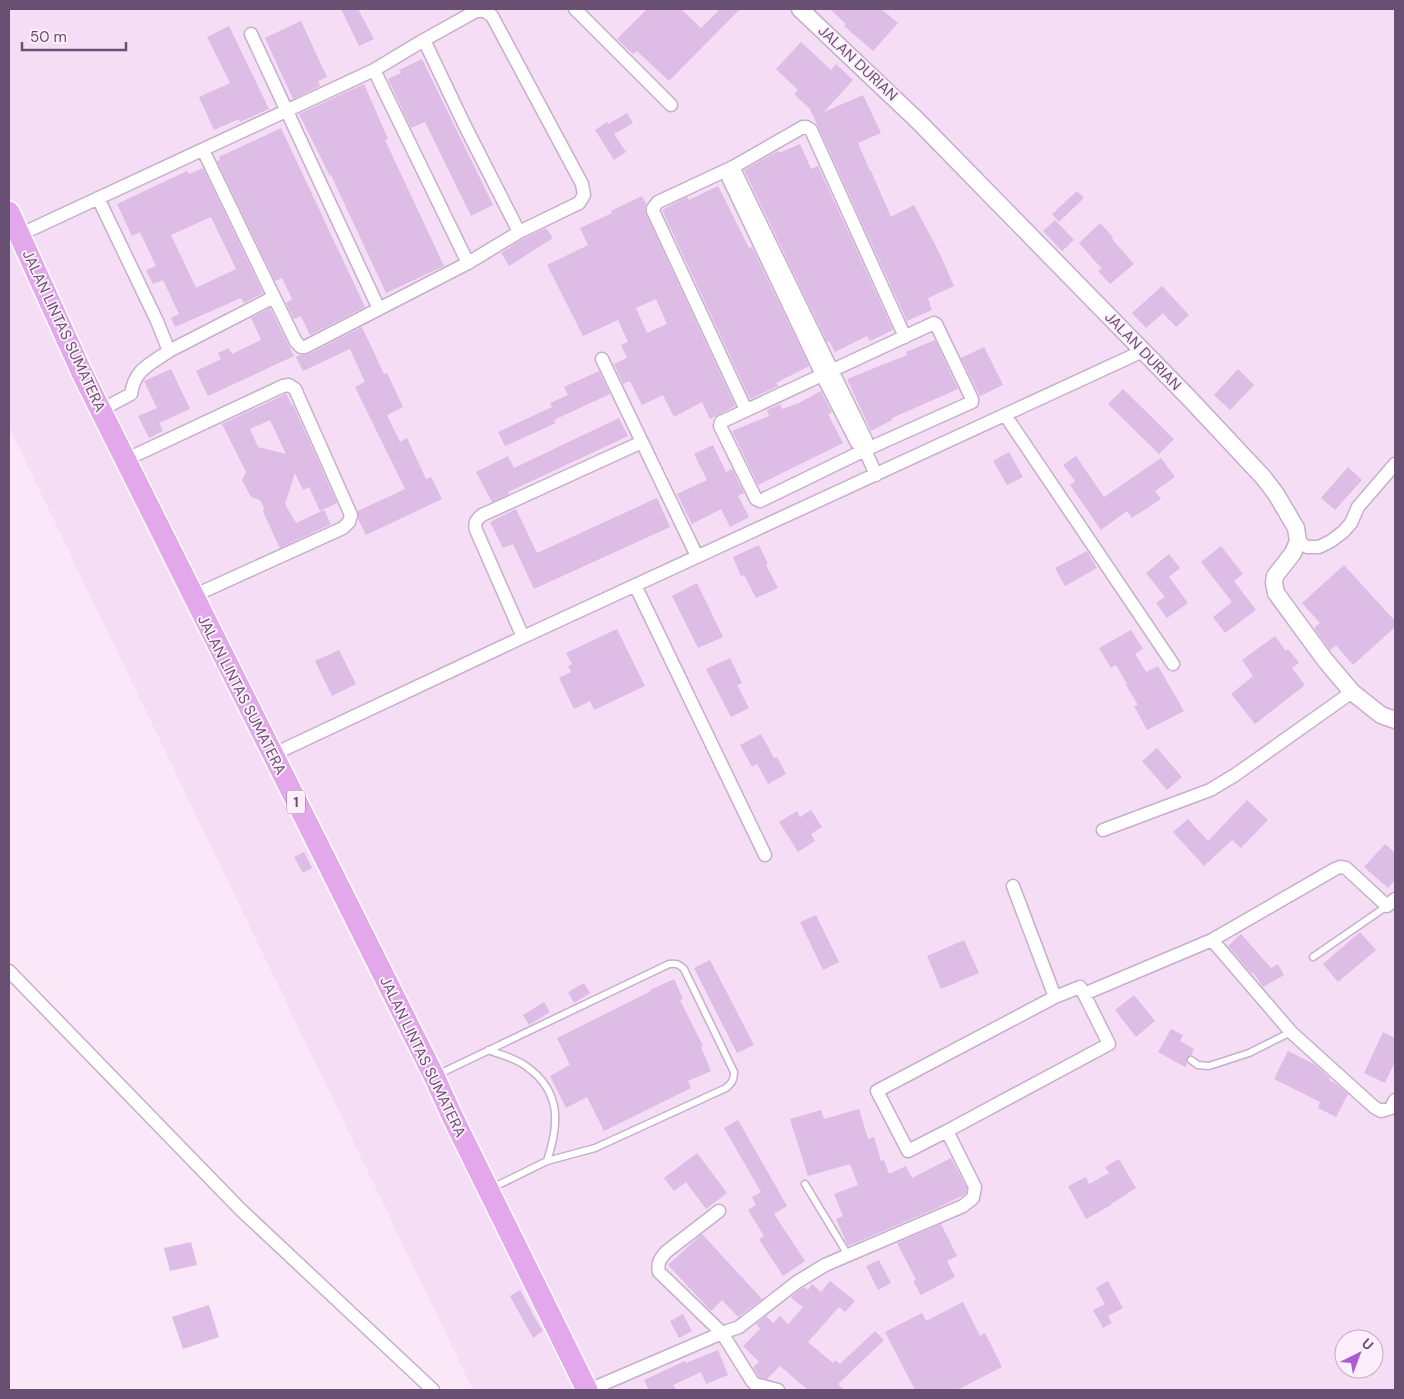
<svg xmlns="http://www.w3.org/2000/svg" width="1404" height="1399" viewBox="0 0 1404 1399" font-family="'DM Sans',sans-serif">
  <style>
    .residential { fill: #f5ddf6; fill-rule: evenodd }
    .building { fill: #ddbce5; fill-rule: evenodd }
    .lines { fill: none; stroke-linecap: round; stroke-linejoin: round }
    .service-casing { stroke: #c6afcb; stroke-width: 9 }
    .minor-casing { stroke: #c6afcb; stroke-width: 15 }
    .tertiary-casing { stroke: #c6afcb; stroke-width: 19 }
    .trunk-casing { stroke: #fff; stroke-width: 24 }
    .service { stroke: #fff; stroke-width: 6 }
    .minor { stroke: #fff; stroke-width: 12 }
    .tertiary { stroke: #fff; stroke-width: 16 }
    .trunk { stroke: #e3a7ec; stroke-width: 21 }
    .labels { text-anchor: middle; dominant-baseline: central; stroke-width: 4; stroke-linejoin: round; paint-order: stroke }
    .shield { fill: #fdeefc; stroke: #957f9b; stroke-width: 1 }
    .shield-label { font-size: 14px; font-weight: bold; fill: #694f71 }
    .street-label { font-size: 15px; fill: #694f71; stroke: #fdeefc }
  </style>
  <rect width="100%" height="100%" fill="#fae8f9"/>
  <path class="residential" d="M9,9H1395V1390H473L9,427ZM1344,1339H1374V1369H1344Z"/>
  <path class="building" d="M341,9H358L374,39L359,46Z
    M647,9H681L701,28L720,9H740L669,81L637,51L633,54L617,39Z
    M830,9H881L898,23L873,51L844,26L846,24Z
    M301,21L327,77L318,81L320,86L293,99L265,38Z
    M229,26L269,109L240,122L239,119L214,130L199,97L230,83L207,37Z
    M801,42L831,70L836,64L853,80L824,112L863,95L881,133L858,143L870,171H871L891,217L914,205L940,254L954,286L928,298L932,310L907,321L810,109L794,94L798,90L776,69Z
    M422,59L493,205L471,216L425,122L411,128L388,79L401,73L399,70Z
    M364,84L388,139L385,140L444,266L386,293L331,175L330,176L299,114Z
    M627,113L633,123L614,134L626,152L614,160L595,130L607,122L608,124Z
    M281,128L365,307L310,335L301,316L294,319L286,303L292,299L282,278L275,281L217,161L220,160L219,157Z
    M800,144L811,169L818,166L893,330L870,341L867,336L835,352L829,341L827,342L744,170L774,153L779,151V153Z
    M203,168L263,293L244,303L241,298L175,327L171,318L179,314L163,280L153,284L146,270L156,266L140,232L132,236L117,204L187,171L189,174ZM211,217L236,269L196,288L171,235Z
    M718,186L749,248L752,247L809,366L776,383L778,386L774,388L750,399L662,210L687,197L689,200Z
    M1077,191L1084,198L1059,222L1052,214Z
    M642,196L646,204L645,208L646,214L735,406L710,419L702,402L674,417L663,395L642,405L630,381L623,384L614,364L627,358L621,345L628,342L618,320L583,336L547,265L588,245L580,228L612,213L611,211ZM656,299L667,324L647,333L636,308Z
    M1055,220L1074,240L1062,251L1043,231Z
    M1100,223L1113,237L1112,239L1134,264L1110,284L1098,271L1102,269L1079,243Z
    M546,228L553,238L509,266L501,253L523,239Z
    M1162,286L1189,315L1176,327L1163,313L1146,328L1132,313Z
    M270,308L294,356L208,396L196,371L221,359L218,353L229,348L232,354L261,340L251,318Z
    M362,327L384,374L387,373L403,407L387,415L400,442L407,438L426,479L431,477L442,499L366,535L358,519V511L405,489L355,387L365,382L350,349L303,371L296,357L300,355L309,354Z
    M935,340L958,389L892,418V420L871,431L847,379L907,355L906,352Z
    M984,347L1003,385L980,396L961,358Z
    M171,369L190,409L159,423L163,431L149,438L138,416L157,408L144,381Z
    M1238,369L1254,385L1230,410L1214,395Z
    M599,371L610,394L554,420L556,423L505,446L498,432L552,407L550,403L568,395L564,387Z
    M1123,389L1174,439L1159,454L1108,404Z
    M821,391L832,413L828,414L843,443L758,485L732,431L769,416L767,410L780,404L782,409L797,404Z
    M286,394L292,405H293L337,503L320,511L309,487L303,490L295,473L285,504L296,523L324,510L331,524L280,548L263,512L264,508L260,500L251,497L242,480L246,472L222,424ZM270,420L286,454L258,447L250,429Z
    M619,418L628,436L508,492L509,494L492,502L476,472L508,456L514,468Z
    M713,445L726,472L732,469L744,493L738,496L749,517L730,527L721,509L692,524L677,494L707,480L694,454Z
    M1009,452L1023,477L1007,485L993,461Z
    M1076,456L1104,497L1161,458L1175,477L1155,491L1161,499L1132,518L1127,511L1101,530L1070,485L1075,481L1063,465Z
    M1348,467L1362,480L1335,510L1321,498Z
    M657,498L670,527L534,589L513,544L503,548L490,522L516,509L537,553Z
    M759,545L768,564L766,565L778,588L756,598L744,575L741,576L733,557Z
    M1221,546L1243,574L1234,581L1256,610L1225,633L1213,617L1232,602L1201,562Z
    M1087,551L1097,568L1065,586L1055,568Z
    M1169,554L1180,568L1169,577L1188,603L1167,618L1156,603L1165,597L1146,573Z
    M1344,565L1395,621V627L1353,665L1336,645L1330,650L1314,628L1320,623L1302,603Z
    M697,583L723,637L698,648L672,596Z
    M617,629L645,686L594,710L590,701L574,709L559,678L571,672L568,666L572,664L566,653Z
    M1131,630L1143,649L1135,654L1146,672L1158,666L1184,711L1147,730L1134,706L1138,705L1126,685L1127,684L1116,665L1111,668L1099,648Z
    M1275,636L1286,651L1288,649L1299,663L1292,668L1305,685L1255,724L1231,694L1253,676L1242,660Z
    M339,650L356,684L332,696L315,661Z
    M730,658L742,683L737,685L749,708L731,717L706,669Z
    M761,734L774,758L777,757L786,774L768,784L757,764L752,767L740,745Z
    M1157,748L1182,777L1167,790L1142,761Z
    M1247,800L1268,820L1241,848L1232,840L1204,866L1173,832L1188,819L1208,841Z
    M811,810L822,827L811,834L815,841L798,852L779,822L797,811L800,817Z
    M1385,844L1395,853V880L1388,888L1364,867Z
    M304,852L312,868L303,873L294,857Z
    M816,915L839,962L823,970L800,922Z
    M1360,932L1376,950L1338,982L1323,964Z
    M1241,934L1271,968L1278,964L1284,975L1263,987L1253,972L1252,974L1228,946Z
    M964,940L979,973L941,989L927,956Z
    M710,960L754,1045L737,1053L694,968Z
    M674,979L683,999L680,1000L703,1046L701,1047L711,1071L688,1081L691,1088L604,1131L587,1097L566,1108L550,1076L570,1065L557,1038L651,991L650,990Z
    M584,983L590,993L574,1003L568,992Z
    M1134,995L1155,1021L1136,1037L1115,1010Z
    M544,1002L550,1012L529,1025L523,1015Z
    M1171,1029L1183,1035L1180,1041L1194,1049L1191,1055L1187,1058V1063L1185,1067L1158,1052Z
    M1383,1032L1395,1038V1062L1385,1083L1364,1073Z
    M1288,1051L1314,1064L1330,1078L1329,1080L1335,1083L1348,1094L1336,1117L1318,1108L1320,1102L1274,1079Z
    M859,1109L868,1139L874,1137L881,1161L884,1160L889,1174L906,1166L912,1178L951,1158L967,1188L966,1194L937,1208L848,1246L836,1219L843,1216L834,1194L858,1185L850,1164L808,1176L790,1119L821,1110L824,1119Z
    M738,1120L787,1206L774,1214L805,1261L783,1276L759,1239L764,1236L748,1210L756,1205L752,1197L761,1192L724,1128Z
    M697,1153L727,1193L706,1209L686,1182L674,1191L664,1178Z
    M1119,1159L1136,1188L1111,1204V1205L1086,1219L1068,1186L1086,1177L1089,1184L1109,1173L1105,1167Z
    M941,1224L957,1256L947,1261L955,1277L921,1295L913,1281L916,1280L897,1243Z
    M702,1234L762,1299L738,1317L722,1300L711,1311L668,1265Z
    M191,1242L197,1265L170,1271L164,1248Z
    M879,1260L891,1283L878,1290L866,1266Z
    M830,1281L855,1301L845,1312L839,1307L808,1342L833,1363L835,1360L840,1364L875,1331L884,1340L838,1384L844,1390H808L780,1366L767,1379L759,1377L753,1367L759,1362L743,1346L760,1329L756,1324L766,1316L773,1323L780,1316L788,1324L803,1307L791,1298L793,1295L804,1287L808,1290L812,1284L821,1292Z
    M1108,1281L1123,1308L1108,1316L1112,1323L1103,1328L1093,1310L1105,1304L1096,1288Z
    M520,1290L532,1312V1313L543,1331L533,1338L510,1296Z
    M963,1302L980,1336L985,1333L1002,1367L957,1390H915L885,1332L922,1313L926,1321Z
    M209,1305L219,1337L183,1349L172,1317Z
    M683,1314L692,1331L679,1338L670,1321Z
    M718,1350L728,1375L706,1384L701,1372L673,1385L676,1390H649L644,1380L685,1361L686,1363Z"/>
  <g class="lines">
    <g class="service-casing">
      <path id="service" d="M1313,957L1387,906
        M488,1050C501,1055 516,1058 527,1067C562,1092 559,1125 547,1161
        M1191,1060L1198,1065L1209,1066L1249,1053L1291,1032
        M437,1075L669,964C676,963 679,964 684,969L734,1072C734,1080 732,1083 726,1088L595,1148L547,1161L492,1188
        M805,1184L848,1255"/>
    </g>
    <g class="minor-casing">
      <path id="minor" d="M575,9L671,105
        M251,34L379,309
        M424,40L465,126L519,232
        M374,70L424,40L476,11H485L492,16L582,184L584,195L579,203L519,232L468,263
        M733,167L866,440L865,450
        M725,171L822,375L857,443L865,450L876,475
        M98,198L157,321L169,351C149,365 135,369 131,394L101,410
        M19,235L374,70L468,263L305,347H301L296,342L274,297L203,150
        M934,323L936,324L972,399V402L865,450L760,501L756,499L720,426L721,422Z
        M169,351L274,297
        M602,359L697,556
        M746,410L653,211V208L658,202L733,167L803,127H806L811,130L905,337
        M1005,415L1173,664
        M125,460L283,386L289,385L295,389L351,515L349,522L343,528L193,596
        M1298,541L1307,547H1319L1331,541L1343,532L1351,523L1358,507L1395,464
        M635,585L765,855
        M523,637L476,530C474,523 476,520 482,515L642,442
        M272,755L523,637L1143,351
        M1103,830L1210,790L1235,775L1352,692
        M1212,940L1291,1032L1374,1107L1381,1111L1391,1108L1395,1100
        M9,971L240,1209L433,1390
        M1055,997L1080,987L1084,994
        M947,1131L908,1151L877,1091L1055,997L1013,886
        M719,1211L666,1252C660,1259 657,1263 659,1272L722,1333L752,1381L755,1384L778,1390
        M589,1390L722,1333L739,1327L797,1282L825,1265L963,1206L973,1198L975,1187L947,1131L1109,1044L1084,994L1212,940L1335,869L1340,867L1346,868L1387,906L1395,899"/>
    </g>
    <g class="tertiary-casing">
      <path id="tertiary" d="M800,9L917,120L1189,398L1263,477L1276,494L1296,528L1298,541L1293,553L1275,576L1274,583L1276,593L1325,660L1352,692L1381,715L1395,720"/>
    </g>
    <g class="trunk-casing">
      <path id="trunk" d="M9,212L82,373L434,1076L452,1116L587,1390"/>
    </g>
    <use href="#service" class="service"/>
    <use href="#minor" class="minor"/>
    <use href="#tertiary" class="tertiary"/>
    <use href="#trunk" class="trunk"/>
  </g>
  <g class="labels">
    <rect class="shield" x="287" y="790.5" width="18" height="23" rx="4"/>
    <g class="shield-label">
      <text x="296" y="802">1</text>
    </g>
    <g class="street-label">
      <text transform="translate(858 63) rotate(43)">JALAN DURIAN</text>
      <text transform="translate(64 331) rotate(65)">JALAN LINTAS SUMATERA</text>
      <text transform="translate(1143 351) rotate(46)">JALAN DURIAN</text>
      <text transform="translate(242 695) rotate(63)">JALAN LINTAS SUMATERA</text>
      <text transform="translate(423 1057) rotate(64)">JALAN LINTAS SUMATERA</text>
    </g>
  </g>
  <rect width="1404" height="1399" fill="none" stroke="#694f71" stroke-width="20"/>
  <g transform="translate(1359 1354) rotate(42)"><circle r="24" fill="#fdeefc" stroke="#c2aec4"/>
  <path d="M0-4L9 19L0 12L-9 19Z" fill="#aa5cd5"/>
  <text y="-8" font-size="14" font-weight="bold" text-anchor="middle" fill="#694f71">U</text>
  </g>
  <path d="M22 42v8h104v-8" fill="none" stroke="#694f71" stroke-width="2.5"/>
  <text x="30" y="42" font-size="15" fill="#694f71" stroke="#fdeefc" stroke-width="4" paint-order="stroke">50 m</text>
</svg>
